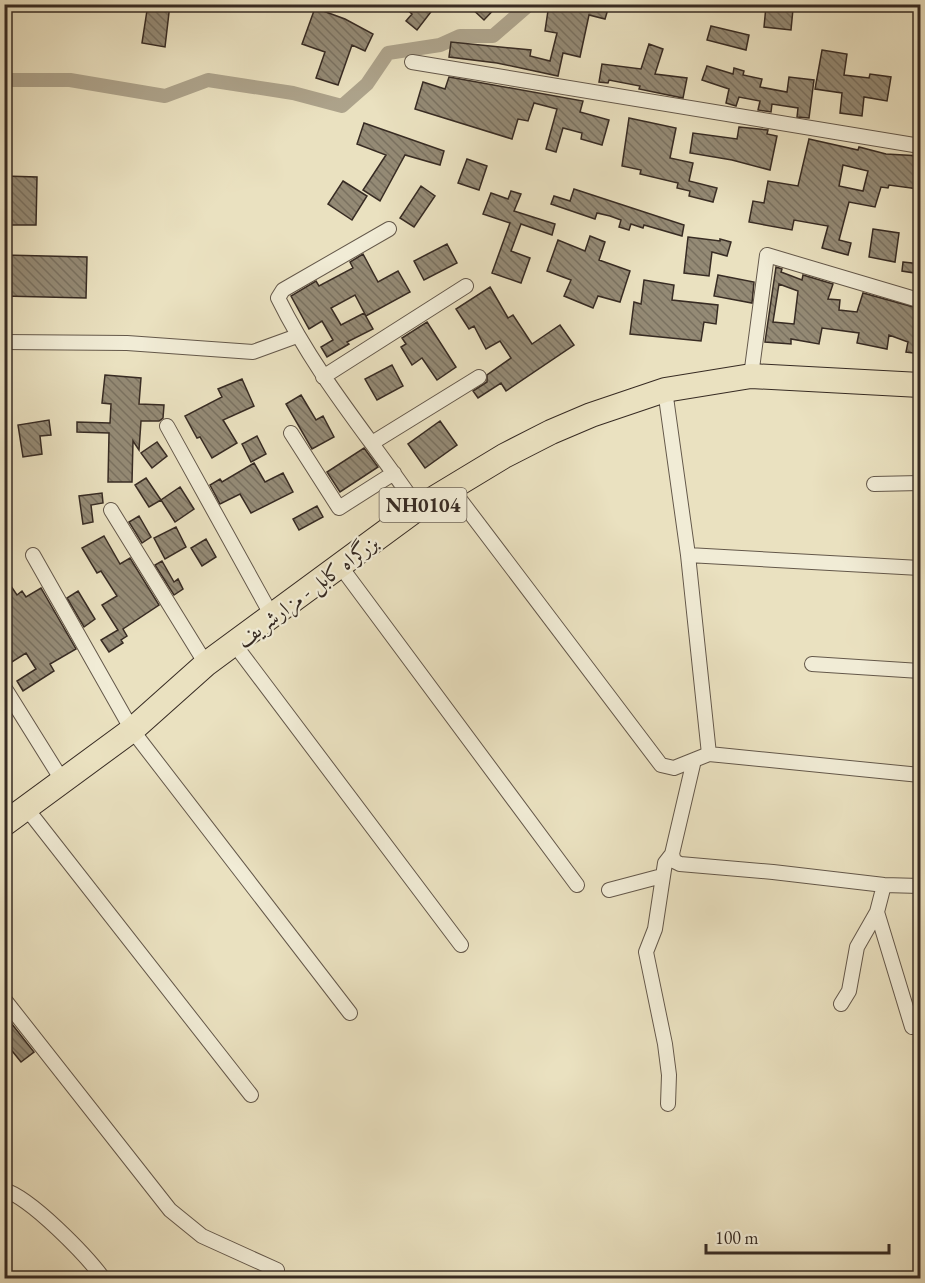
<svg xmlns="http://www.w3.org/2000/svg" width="925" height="1283" viewBox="0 0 925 1283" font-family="'EB Garamond',Amiri,serif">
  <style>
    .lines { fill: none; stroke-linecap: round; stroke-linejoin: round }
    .canal { stroke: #ada38b; stroke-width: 14 }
    .building { fill: url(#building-back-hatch); stroke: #372b23; stroke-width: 1.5; fill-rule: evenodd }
    .street-casing { stroke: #64584a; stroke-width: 16 }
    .highway-casing { stroke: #372b23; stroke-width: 26 }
    .street { stroke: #f1ecd6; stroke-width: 14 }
    .highway { stroke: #eae1c0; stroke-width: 24 }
    .labels { text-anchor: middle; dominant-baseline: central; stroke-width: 4.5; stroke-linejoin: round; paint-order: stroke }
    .shield { fill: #f1ecd6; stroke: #6f6559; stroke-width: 1.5 }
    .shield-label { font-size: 20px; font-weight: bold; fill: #372b23 }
    .street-label { font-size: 21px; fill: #372b23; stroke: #f1ecd6 }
  </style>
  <defs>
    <pattern id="building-back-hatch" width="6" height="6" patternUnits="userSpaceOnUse" patternTransform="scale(1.5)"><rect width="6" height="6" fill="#948a75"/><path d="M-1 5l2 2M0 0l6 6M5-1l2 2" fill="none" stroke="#7a7160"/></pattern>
  </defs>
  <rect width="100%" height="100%" fill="#eae1c0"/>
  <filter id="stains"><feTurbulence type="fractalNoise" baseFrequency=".00333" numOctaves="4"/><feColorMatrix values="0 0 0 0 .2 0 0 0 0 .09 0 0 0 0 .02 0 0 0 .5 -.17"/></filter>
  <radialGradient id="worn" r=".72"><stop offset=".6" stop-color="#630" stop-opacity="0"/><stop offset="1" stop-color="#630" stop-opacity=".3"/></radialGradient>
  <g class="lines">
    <path class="canal" d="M4,80H70L165,96L208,80L293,93L342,106L367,84L388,53L440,45L460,36H493L530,4"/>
  </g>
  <path class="building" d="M148,4H170L165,47L142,43Z
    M400,4H437L417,30L406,21L412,14Z
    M467,4H499L484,20Z
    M549,4H603L602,8L608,9L605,19L589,15L580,57L563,53L558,76L497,63L449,57L451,42L531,50L530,56L550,61L557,33L545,31Z
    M766,6L793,9L791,30L764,27Z
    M315,8L345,19L373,34L365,51L352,45L338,85L316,78L325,52L302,44Z
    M711,26L749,35L746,50L707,40Z
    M649,44L663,49L655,74L687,78L683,98L639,89L640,86L609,80L608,83L599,82L602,64L641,69Z
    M822,50L847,54L844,75L869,78L870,74L891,77L887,101L864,97L862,116L840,113L842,93L815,89Z
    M707,66L733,74L734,68L744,71L743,75L762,79L760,87L787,92L789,77L814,80L809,118L797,117L798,108L772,104L771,112L758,110L760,101L739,97L736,106L726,103L729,89L702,80Z
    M449,77L583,101L580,112L609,120L602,145L581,139L582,133L563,128L556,152L546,149L557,109L534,103L528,121L518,119L512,139L415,109L423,82L445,89Z
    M629,118L676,128L670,158L693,163L689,181L717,188L713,202L689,196L690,191L677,188L678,183L640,174L641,170L622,166Z
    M364,123L444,151L440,165L405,155L380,201L363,190L386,155L357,144Z
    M739,127L768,130L767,134L777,136L770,170L732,160L690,153L693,133L737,139Z
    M809,139L858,150L859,147L886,154L921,156L918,189L889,185L888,188L881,187L875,207L849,202L839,240L851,243L848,255L822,248L828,226L794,220L792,230L749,222L753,201L764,203L768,181L798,186ZM843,165L868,171L863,191L839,186Z
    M467,159L487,166L479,190L458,183Z
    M4,176L37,177L36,225H4Z
    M343,181L367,196L352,220L328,204Z
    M421,186L435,196L414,227L400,218Z
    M574,189L684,225L682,236L644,225L643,228L631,224L629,230L619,227L621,220L610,216L597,213L595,219L551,204L554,196L570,201Z
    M511,191L521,194L514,211L555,224L552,235L521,224L511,251L530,258L521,283L492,273L510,223L483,214L491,193L508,199Z
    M873,229L899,233L895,262L869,257Z
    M590,236L605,242L599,260L630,271L620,302L598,296L593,308L564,296L571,280L547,271L558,240L585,251Z
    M688,237L720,241V239L731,242L727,256L712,252L709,276L684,273Z
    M447,244L457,263L424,280L414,261Z
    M363,254L378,282L398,271L410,292L366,316L355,295L331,308L341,325L364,313L373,329L347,342L349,344L327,357L321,347L333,340L322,321L309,329L291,296L316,281L319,286L353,268L350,262Z
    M4,255L87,257L86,298L4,296Z
    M903,262L921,264V274L902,271Z
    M776,267L782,269L781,272L802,280L803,275L833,284L828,299L840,300L839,310L857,312L863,293L917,308L914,316L921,318V354L906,352L908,342L889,335L887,349L857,343L859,333L822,328L819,344L791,339V344L765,342ZM779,284L798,291L794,324L773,322Z
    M718,275L754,282L752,303L714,296Z
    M644,280L674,285L672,300L718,305L716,324L704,322L701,341L630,334L634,302L641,304Z
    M490,287L508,318L513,315L532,344L560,325L574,345L506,391L501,383L478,398L473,391L487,382V375L511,358L500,341L486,349L474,326L469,329L456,309Z
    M427,322L456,367L437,380L422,358L412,365L401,347L406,344L402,338Z
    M392,365L403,386L377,400L365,379Z
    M105,375L141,378L139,404L164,405L163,418L159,421H141L139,450L133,441L132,482H108L109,433L77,432V422L110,423L111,404L102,403Z
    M242,379L254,406L223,420L237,443L212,458L200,437L197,438L185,416L222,397L218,389Z
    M301,395L316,420L323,416L334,437L312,449L286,404Z
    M49,420L51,435L40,436L42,454L23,457L18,425Z
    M440,421L457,445L425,468L408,444Z
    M257,436L266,454L251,462L242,444Z
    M157,442L167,456L152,468L141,453Z
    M364,448L378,467L340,492L327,472Z
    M254,463L265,482L283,473L293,492L251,513L240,494L220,504L210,485L220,479L222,482Z
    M146,478L161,500L149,507L135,485Z
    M180,487L194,509L175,522L161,500Z
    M102,493L103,503L91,505L93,522L83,524L79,496Z
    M317,506L323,517L299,530L293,519Z
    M139,516L151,537L142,543L129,522Z
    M176,527L186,547L165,559L154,538Z
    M104,536L120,564L130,558L159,605L123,629L127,636L121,640L123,643L109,652L101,640L118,630L102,605L117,596L101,571L97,573L82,548Z
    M206,539L216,557L202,566L191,548Z
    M162,561L174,582L178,579L183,589L174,595L155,565Z
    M4,576L17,595L22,591L26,597L41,588L76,649L50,664L54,671L23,691L17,681L36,669L26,653L4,667Z
    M78,591L95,619L84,627L67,598Z
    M4,1014L34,1052L21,1062L4,1041Z"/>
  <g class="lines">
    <g class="street-casing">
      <path id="street" d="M412,62L920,146
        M389,229L283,290L278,298C317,377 369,436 418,508
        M4,342L127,343L253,352L297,336
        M751,376L767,255L915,299
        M323,377L466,286
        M665,390L688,555L709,754
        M167,426L272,616
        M291,433L339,508L394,473
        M372,443L479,377
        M874,484L920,483
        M452,489L661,765L674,768L709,754L920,775
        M111,510L206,664
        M33,555L132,730L350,1013
        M688,555L920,568
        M341,567L577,885
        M235,645L461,945
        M812,664L920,671
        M4,687L62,780
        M694,760L672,854L674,861L680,864L773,872L884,885L920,886
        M27,809L251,1095
        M609,890L662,876
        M877,912L912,1027
        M4,999L170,1210L202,1236L277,1270
        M841,1004L849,991L857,947L877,912L884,885
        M668,1104L669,1075L665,1044L646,952L655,929L665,863L672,854
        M4,1190C31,1198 86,1255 103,1278"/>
    </g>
    <g class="highway-casing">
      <path id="highway" d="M4,824L132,730L206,664L418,508L504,456L551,432L591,415L665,390L751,376L920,385"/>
    </g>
    <use href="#street" class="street"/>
    <use href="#highway" class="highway"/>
  </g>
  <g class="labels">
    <rect class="shield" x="379.5" y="488" width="87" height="34" rx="4.5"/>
    <g class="shield-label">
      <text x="423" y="505">NH0104</text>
    </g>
    <g class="street-label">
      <text transform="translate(307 591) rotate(-37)">بزرگراه کابل - مزارشریف</text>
    </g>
  </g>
  <rect width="925" height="1283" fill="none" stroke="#eae1c0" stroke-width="24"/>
  <rect x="6" y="6" width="913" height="1271" fill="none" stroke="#372b23" stroke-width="3"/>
  <rect x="12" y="12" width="901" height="1259" fill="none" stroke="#372b23" stroke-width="1.5"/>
  <path d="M706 1244v9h183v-9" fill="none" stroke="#372b23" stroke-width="3"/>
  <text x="715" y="1244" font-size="18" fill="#372b23" stroke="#f1ecd6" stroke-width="4.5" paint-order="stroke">100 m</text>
  <rect width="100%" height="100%" filter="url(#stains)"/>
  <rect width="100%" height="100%" fill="url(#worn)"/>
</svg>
